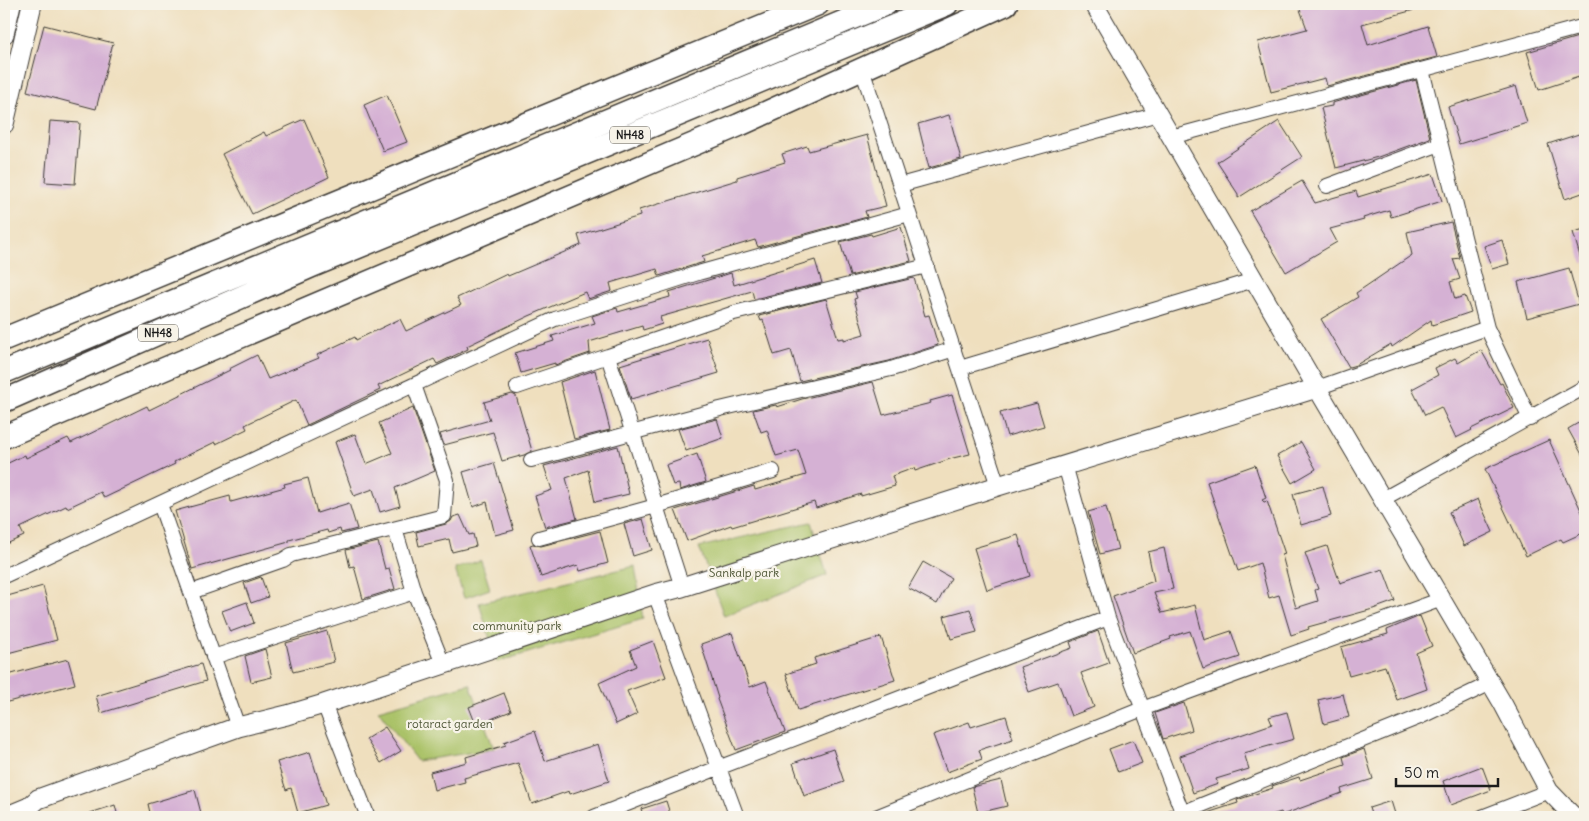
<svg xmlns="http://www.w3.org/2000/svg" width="1589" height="821" viewBox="0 0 1589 821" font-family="Delius,sans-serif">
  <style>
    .green { fill: #aac267; stroke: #636f42 }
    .building { fill: #d5b1d4 }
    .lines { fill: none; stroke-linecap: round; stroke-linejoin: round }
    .minor-casing { stroke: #3c3934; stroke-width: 16 }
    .tertiary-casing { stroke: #3c3934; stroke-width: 20 }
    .secondary-casing { stroke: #3c3934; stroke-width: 21 }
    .trunk-casing { stroke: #3c3934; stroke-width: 25 }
    .minor { stroke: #fff; stroke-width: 14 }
    .tertiary { stroke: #fff; stroke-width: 18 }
    .secondary { stroke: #fff; stroke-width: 19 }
    .trunk { stroke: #fff; stroke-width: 22 }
    .labels { text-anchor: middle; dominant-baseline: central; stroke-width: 4.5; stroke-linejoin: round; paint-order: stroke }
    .shield { fill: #f7f3e8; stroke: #5e5c59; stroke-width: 1 }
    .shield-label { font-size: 11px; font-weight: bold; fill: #1c1c1c }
    .park-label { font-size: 12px; fill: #4e5636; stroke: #f7f3e8 }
  </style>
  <rect width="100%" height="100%" fill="#f7f3e8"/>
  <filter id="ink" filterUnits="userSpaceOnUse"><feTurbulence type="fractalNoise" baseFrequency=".02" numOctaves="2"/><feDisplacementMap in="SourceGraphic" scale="10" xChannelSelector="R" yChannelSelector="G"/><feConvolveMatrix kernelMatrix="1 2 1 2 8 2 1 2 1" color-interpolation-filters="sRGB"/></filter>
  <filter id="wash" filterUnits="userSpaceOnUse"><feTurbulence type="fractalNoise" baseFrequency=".0096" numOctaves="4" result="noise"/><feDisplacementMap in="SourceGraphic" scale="20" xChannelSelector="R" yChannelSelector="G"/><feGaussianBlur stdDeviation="1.12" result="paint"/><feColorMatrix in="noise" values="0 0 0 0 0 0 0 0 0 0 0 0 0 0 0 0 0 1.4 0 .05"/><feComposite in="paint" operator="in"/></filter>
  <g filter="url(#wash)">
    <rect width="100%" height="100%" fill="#efdfbe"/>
    <path class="green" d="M811,522L827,575L724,616L699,547Z
      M481,560L490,589L464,598L455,569Z
      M635,566L643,619L497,662L479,603Z
      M470,684L494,749L417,761L378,710Z"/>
    <g id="blocks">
      <path class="building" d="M1298,4H1424L1425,7L1362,24L1368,45L1428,26L1437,57L1327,86L1325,78L1271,92L1258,42L1307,29Z
        M44,25L113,43L96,109L27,91Z
        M1585,35V75L1539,90L1527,52Z
        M1416,80L1430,138L1378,157L1336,168L1321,108L1332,106V103Z
        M1516,86L1527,123L1459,144L1448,107Z
        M387,95L407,142L383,151L364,105Z
        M949,115L961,159L929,168L918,124Z
        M304,119L329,177L252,214L222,154L264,132L266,136Z
        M50,121L80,123L75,184L45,182Z
        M1279,121L1302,157L1238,198V194L1217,162Z
        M1585,132V192L1565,199L1548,144Z
        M867,135L886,206L865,211L867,217L758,247L755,240L702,256L704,262L659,276L657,269L610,283L612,291L588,299L585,292L529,316L467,346L468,349L437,364L434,359L378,386L380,390L307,425L296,400L245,425L247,429L216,444L215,442L174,462L175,464L104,498L101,492L67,508L66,506L20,528L24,536L4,545V465L25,455L26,458L68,438L71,443L147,406L149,410L230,370L229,369L257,355L268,379L319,358L317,355L355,337L356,340L400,319L406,331L461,305L457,298L507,274L508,276L581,245L578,235L640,216L639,210L737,180V177L785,162L782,154L807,146L809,151Z
        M1433,174L1442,201L1391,217L1389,210L1363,218L1364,220L1330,229L1337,242L1286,272L1250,211L1302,181L1315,203L1356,191L1358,197Z
        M1451,222L1460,258L1453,259L1460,279L1450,282L1455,299L1465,296L1471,312L1432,325L1431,320L1392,347L1391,344L1356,365L1349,367L1321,319L1358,297L1356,293L1412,255L1407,232Z
        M901,227L911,261L850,276L840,242L871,234L872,236Z
        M1585,229V263H1582L1573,232Z
        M1502,240L1509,264L1492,269L1484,246Z
        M815,260L822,283L754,299L752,291L660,317L662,324L643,330L642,326L589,342L590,353L555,365V363L521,373L515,353L554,341L552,336L595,323L592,316L617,308L618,312L670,297L669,292L731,273L734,285Z
        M1569,268L1579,304L1527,318L1518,282Z
        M914,278L925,316L929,315L938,345L889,361L800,381L791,350L774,355L763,320L761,321L759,316L826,299L838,339L844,338V340L864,334L854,299L857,298L855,292Z
        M707,338L719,373L631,399L620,365Z
        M1481,350L1500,384L1502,383L1514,408L1471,429L1472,430L1456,438L1441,407L1425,415L1412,389L1438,375L1435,368L1455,358L1458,363Z
        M595,370L610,430L574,439L560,382Z
        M873,382L883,415L931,403L930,401L952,395L970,454L953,458L915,471L914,468L892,476L895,486L861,496V494L816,508L814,502L732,527L731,525L687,541L675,510L754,486L755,490L806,475L798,450L776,456L767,430L761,432L753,410L776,405L777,407L802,399Z
        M512,394L516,396L532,451L524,455L502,461L493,432L444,445L440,434L490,420L484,402Z
        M1037,403L1044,426L1007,436L1000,413Z
        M413,408L435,471L395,488L400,506L380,512L373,489L354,496L335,442L355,434L366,464L392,453L379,423Z
        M717,419L723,438L686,451L678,429Z
        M1585,419V460L1568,429Z
        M1549,440L1585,519V532L1563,542L1561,539L1526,556L1485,469Z
        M1301,442L1316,469L1292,483L1277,456Z
        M618,446L629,494L595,502L588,470L566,478L577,519L545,527L535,496L552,490L544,466Z
        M697,454L706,482L680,490L679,484L673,485L666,465Z
        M494,463L514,530L495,535L487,502L473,507L463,472Z
        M1255,465L1266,498L1262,500L1264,502L1267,501L1285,554L1282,555L1296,608L1318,601L1315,590L1318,589L1305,553L1327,546L1340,583L1383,569L1395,601L1373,609L1308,627L1309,629L1291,635L1279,595L1269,598L1260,563L1238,571L1207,482Z
        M308,478L317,513L349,503L357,529L341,533L340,529L328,533L327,530L289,540V542L192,569L175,511L230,496L231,502L285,487L284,484Z
        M1323,486L1331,516L1301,525L1293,494Z
        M1478,499L1493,532L1464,546L1449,512Z
        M1106,507L1118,549L1100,554L1088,512Z
        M460,515L469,535L473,534L476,546L452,552L449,539L419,546L416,532L446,524L451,521L453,517Z
        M643,519L652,550L633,556L624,524Z
        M600,531L608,563L580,571L578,565L541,577L530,545L533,544L541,546Z
        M1018,535L1030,576L987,590L974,548Z
        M378,542L385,569L389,568L395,589L363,599L354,566L350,567L346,550Z
        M1164,548L1173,589L1154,593L1162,613L1195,605L1204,640L1231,631L1240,657L1203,669L1190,631L1170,637L1171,639L1133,653L1113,596L1154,581L1148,552Z
        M923,562L951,578L937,604L908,588Z
        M261,577L268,597L251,603L244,583Z
        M43,586L57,640L4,654V597Z
        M247,602L254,623L230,632L222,611Z
        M970,609L977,632L951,639L944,616Z
        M1420,616L1432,646L1416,653L1427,689L1397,700L1385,666L1349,676L1341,647L1388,634L1387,630Z
        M327,631L334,662L293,672L286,643Z
        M1098,631L1109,663L1081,673L1094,707L1071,716L1058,682L1029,692L1020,667L1072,648L1070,642Z
        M732,633L750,687L766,681L785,732L736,750L717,699L718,698L701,644Z
        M881,637L895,680L798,710L786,674L816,664L814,658Z
        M653,641L666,677L627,691L637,714L616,724L599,683L636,666L630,650Z
        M265,649L272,677L251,682L245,656Z
        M68,659L75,684L4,703V676Z
        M201,664L206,681L101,713L96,696Z
        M504,693L511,711L476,725L469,707Z
        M1343,694L1349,717L1324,724L1318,700Z
        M1184,703L1192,730L1163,739L1155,713Z
        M1287,712L1294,739L1244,753L1249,769L1216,779L1218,784L1193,793L1180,756L1272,724L1269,717Z
        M1006,716L1013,739L979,750L982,759L947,772L933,735L969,722L971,727Z
        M385,727L401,751L381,763L366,739Z
        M535,731L545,761L598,744L609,781L570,794L569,791L532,804L518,763L464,778L465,782L434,790L430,772L467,762L466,757L506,745L504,742Z
        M1133,740L1142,763L1118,772L1109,749Z
        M833,749L844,782L804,796L793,763Z
        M1364,749L1373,779L1341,789L1342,793L1282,815L1281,812L1265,817H1201V815L1238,803L1237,800L1273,788L1272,786L1299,777L1300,780L1345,765L1343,757Z
        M310,752L326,805L298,813L291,788L286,790L277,762Z
        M1482,766L1491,790L1451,805L1443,781Z
        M1001,780L1007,806L978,813L972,787Z
        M195,790L202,817H151L148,804Z
        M666,801L671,817H644L641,809Z
        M1391,801L1396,817H1372L1369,808Z
        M115,805L118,817H84V815Z"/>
    </g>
  </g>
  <g filter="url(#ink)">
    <use href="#blocks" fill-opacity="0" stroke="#3c3934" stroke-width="1"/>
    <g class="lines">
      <g class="minor-casing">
        <path id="minor" d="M862,69L998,486
          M1171,137L1585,26
          M900,185L1158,114
          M1327,186L1440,144
          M1487,328L1530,419
          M960,368L1254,280
          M517,387L608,356
          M1317,388L1487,328L1422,70
          M531,460L720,409L891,369L954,349
          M1065,465L1108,618L1184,817
          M1383,499L1585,387
          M160,504L238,727
          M395,529L414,592L443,664
          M539,538L656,506L773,471
          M4,576L555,319L698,273L909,214
          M682,587L608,356L734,313L927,266
          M191,592L283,560L291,555L444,516L447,480L414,385
          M655,594L737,817
          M213,657L414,592
          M324,704L368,817
          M594,817L718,768L1108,618
          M876,817L1142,709L1442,599
          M1172,817L1422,716L1491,683
          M1482,817L1549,791"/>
      </g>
      <g class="tertiary-casing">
        <path id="tertiary" d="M1094,4L1317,388L1503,704L1549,791L1574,817"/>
      </g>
      <g class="secondary-casing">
        <path id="secondary" d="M4,34L11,4
          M4,124L32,4
          M5,817L29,807L38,799L238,727L287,715L324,704L655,594L682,587L998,486L1317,388"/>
      </g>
      <g class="trunk-casing">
        <path id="trunk" d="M4,339L818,4
          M4,372L886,4
          M4,401L312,266L947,4
          M4,437L739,125L1006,4"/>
      </g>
      <use href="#minor" class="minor"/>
      <use href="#tertiary" class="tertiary"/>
      <use href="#secondary" class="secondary"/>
      <use href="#trunk" class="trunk"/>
    </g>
  </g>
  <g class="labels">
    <g class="shield">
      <rect x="610" y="126.5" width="40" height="17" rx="4"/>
      <rect x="138" y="324.5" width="40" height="17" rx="4"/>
    </g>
    <g class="shield-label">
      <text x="630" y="135">NH48</text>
      <text x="158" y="333">NH48</text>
    </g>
    <g class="park-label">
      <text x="744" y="572">Sankalp park</text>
      <text x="517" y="625">community park</text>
      <text x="450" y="723">rotaract garden</text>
    </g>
  </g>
  <rect width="1589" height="821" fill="none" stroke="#f7f3e8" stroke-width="20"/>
  <path d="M1396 778v8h102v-8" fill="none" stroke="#1c1c1c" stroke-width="2.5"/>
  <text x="1404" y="778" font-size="15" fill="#1c1c1c" stroke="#f7f3e8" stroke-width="4" paint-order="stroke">50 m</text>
</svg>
